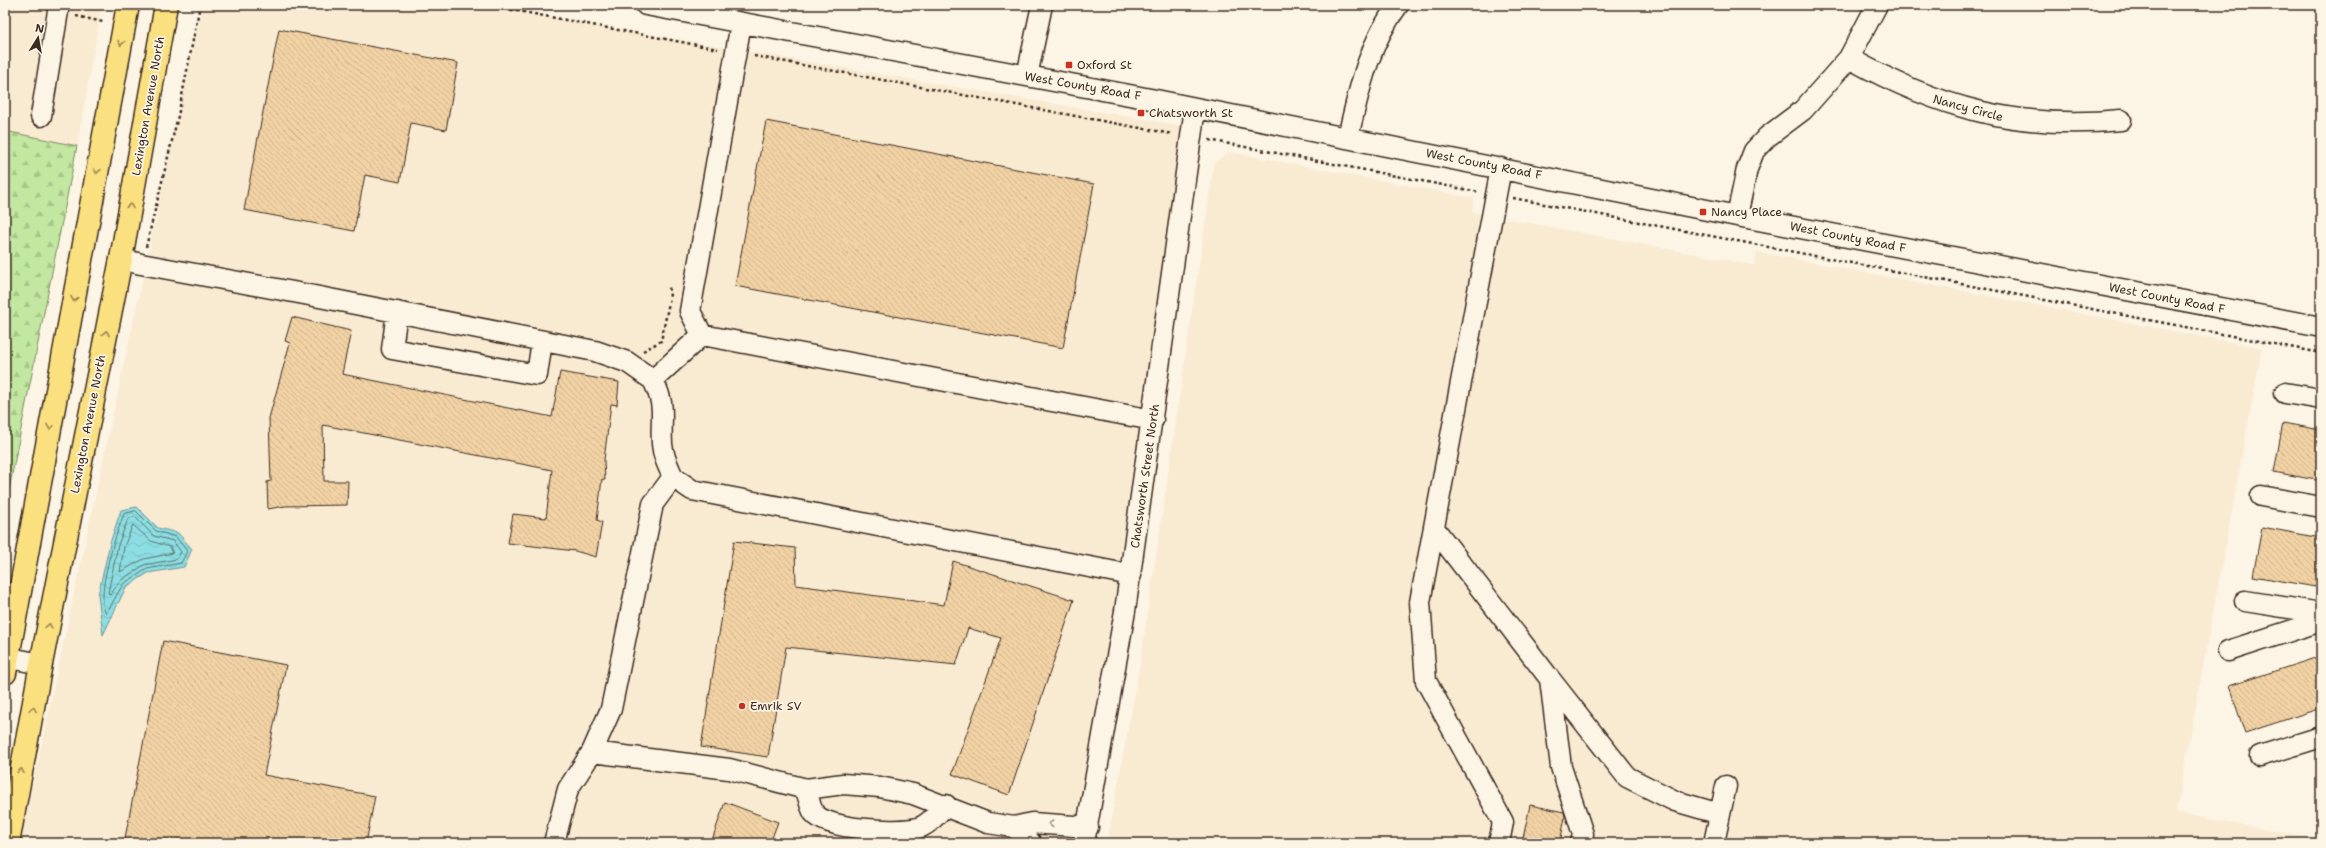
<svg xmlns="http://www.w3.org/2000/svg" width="2326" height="848" viewBox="0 0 2326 848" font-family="'Shantell Sans',sans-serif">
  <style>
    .built { fill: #f9ead2 }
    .forest { fill: url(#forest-firs); stroke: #7e8860 }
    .water { fill: url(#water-waves); stroke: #6c9694 }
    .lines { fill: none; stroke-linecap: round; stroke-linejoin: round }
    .shore { stroke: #5b726d; stroke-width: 1 }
    .building { fill: url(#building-back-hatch); stroke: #3b2a1e }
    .minor-casing { stroke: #3b2a1e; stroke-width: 23 }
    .major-casing { stroke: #3b2a1e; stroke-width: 25 }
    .path { stroke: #3b2a1e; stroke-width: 2.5; stroke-dasharray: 3 3; stroke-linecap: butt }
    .minor { stroke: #fcf5e5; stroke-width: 20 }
    .major { stroke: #fbe080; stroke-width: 22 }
    .oneway { stroke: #9b854f }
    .oneway2 { stroke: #9c9082 }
    .poi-dot { fill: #c8321e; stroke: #fcf5e5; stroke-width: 1.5 }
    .labels { text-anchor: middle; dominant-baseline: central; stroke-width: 3.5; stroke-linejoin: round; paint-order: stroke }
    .poi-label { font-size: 12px; fill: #3b2a1e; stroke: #fcf5e5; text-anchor: start }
    .street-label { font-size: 12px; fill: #3b2a1e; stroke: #fcf5e5 }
  </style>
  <defs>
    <pattern id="forest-firs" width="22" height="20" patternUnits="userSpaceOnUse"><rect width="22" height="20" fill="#c1e7a1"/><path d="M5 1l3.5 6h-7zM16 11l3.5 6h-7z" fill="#a7c68a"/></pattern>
    <pattern id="water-waves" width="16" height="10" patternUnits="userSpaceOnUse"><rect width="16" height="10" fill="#8cdee3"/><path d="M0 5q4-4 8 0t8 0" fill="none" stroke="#7abfc2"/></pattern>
    <pattern id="building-back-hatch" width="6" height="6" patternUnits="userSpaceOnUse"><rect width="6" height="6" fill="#f2d2a4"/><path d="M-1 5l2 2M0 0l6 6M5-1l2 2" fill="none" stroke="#d0b48d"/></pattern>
  </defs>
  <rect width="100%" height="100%" fill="#fcf5e5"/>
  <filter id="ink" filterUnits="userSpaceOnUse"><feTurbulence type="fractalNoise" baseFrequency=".025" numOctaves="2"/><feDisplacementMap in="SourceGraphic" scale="8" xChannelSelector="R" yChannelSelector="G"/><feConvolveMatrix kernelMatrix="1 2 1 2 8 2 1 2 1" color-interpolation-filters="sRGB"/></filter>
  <g filter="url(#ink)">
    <path class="built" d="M5,5H102L77,146L5,131Z
      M202,5H477L1183,126L1131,501L1104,674L1073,843H20Z
      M1229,152L1474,198L1472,212L1493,216L1754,265L1757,252L2262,348L2176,813L2321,840V843H1107L1140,664L1214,163Z"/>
    <path class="forest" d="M5,131L77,146L5,510Z"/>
    <path class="water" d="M137,507L158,528L178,533L192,549L184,567L148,573L126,587L103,635L98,595L110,543L121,510Z"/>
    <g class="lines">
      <path class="shore" d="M136,511L156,531L176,537L187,551L181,563L147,569L123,584L106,614C95,595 116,534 124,514Z
        M135,517L154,536L173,541L181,552L177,559L144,565L120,581L110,595L108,593L118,545L128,519Z
        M133,525L151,541L170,547L173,553L144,559L120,572L124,547Z"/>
    </g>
    <path class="building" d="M279,29L458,63L446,130L411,123L400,182L365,175L354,231L244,210Z
      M766,121L1094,184L1063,348L735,286Z
      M292,317L351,331L342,374L552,417L560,372L619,382L617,405L611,404L604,460L605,480L602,479L597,520L602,522L596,557L575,551L508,543L513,514L546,518L552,470L323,425L324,481H348L347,505L285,506L268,509L267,482L271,481L269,418L290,343L285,341Z
      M2283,423L2321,430V481L2274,472Z
      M2262,527L2321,538V588L2253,576Z
      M734,541L795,548L796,585L944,605L953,561L1074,600L1009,795L952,774L1001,638L968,628L956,665L786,647L768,757L701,747Z
      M163,641L286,665L264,775L375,796L366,843H124Z
      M2321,656V708L2245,733L2229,686Z
      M725,802L778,822L770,843H711Z
      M1530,805L1564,812L1565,817L1560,843H1522Z"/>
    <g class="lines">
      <g class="minor-casing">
        <path id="minor" d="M646,5L1156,100L1737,216L2321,327
          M1849,58C1938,108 2018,130 2121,120
          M1027,76L1042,5
          M41,116L59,5
          M1348,137C1359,90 1368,45 1398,5
          M1737,216L1747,169L1754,151L1767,137L1803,110L1849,58L1877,5
          M121,259L141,264L304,294L595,351L627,362L653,380
          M397,312L392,349L537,375L542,341
          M702,335L690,311L741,23
          M2285,393L2321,399
          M673,477L692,490L1131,575
          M2261,496L2321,507
          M1434,528L1550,679L1561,767L1583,834L1581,843
          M2245,601L2321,613
          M2228,651L2321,621
          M5,657L41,664
          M1550,679L1627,777L1675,801L1720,814
          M592,752L729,769L806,789L843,784L880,787L913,794L988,823L1014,827L1032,823L1088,827
          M2260,756L2321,737
          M806,789C808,796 810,807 814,813C827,830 898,833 918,828C929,825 938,813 946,805
          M1014,827L1031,843
          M554,843L568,789L592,752L611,709L653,504L673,477C668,466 663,456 662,444C660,415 667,409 653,380L702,335L1153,420
          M1084,843L1125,611L1195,108
          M1499,843L1503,822L1426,681L1420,602L1501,168
          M1714,843L1726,786"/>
      </g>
      <g class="major-casing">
        <path id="major" d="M5,673L128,5
          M8,843L41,664L121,259L166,5"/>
      </g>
      <path class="path" d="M487,5L718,49
        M76,16L103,22
        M754,56L1172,134
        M1209,140L1479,192
        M1513,198L2321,353
        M146,247L178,116L200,5
        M643,351L661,341L670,298L669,286"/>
      <use href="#minor" class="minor"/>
      <use href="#major" class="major"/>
    </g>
    <defs><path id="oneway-chevron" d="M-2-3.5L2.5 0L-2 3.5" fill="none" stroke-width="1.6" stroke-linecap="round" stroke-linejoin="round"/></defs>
    <g class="oneway">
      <use href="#oneway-chevron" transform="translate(121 43) rotate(100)"/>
      <use href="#oneway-chevron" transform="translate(97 171) rotate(100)"/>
      <use href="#oneway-chevron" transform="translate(130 206) rotate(-80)"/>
      <use href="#oneway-chevron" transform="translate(74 299) rotate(100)"/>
      <use href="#oneway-chevron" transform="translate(106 333) rotate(-79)"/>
      <use href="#oneway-chevron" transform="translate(50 427) rotate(100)"/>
      <use href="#oneway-chevron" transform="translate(49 626) rotate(-79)"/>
      <use href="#oneway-chevron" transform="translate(33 709) rotate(-80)"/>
      <use href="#oneway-chevron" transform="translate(21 771) rotate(-80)"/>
    </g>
    <use class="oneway2" href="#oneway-chevron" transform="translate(1051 824) rotate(-177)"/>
  </g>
  <g class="poi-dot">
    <rect x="1065" y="61" width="8" height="8" rx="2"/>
    <rect x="1137" y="109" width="8" height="8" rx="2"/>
    <rect x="1699" y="208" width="8" height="8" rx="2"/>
    <circle cx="742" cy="706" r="4"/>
  </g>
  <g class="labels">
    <g class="poi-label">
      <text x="1077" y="65">Oxford St</text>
      <text x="1149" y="113">Chatsworth St</text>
      <text x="1711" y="212">Nancy Place</text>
      <text x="750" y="706">Emrik SV</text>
    </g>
    <g class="street-label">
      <text transform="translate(1083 86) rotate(10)">West County Road F</text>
      <text transform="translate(148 106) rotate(-80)">Lexington Avenue North</text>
      <text transform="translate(1968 108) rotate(15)">Nancy Circle</text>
      <text transform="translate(1484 164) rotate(11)">West County Road F</text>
      <text transform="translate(1848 237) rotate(11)">West County Road F</text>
      <text transform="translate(2167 298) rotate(11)">West County Road F</text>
      <text transform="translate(88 424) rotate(-79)">Lexington Avenue North</text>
      <text transform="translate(1145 476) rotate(-82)">Chatsworth Street North</text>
    </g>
  </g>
  <rect width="2326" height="848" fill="none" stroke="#fcf5e5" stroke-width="20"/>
  <rect x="10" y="10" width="2306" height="828" fill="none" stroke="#3b2a1e" stroke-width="1.5" filter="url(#ink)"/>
  <g transform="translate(38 38) rotate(11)" stroke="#fcf5e5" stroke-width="3" paint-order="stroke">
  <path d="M0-3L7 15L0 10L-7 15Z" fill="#3b2a1e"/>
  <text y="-6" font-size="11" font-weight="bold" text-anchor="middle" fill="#3b2a1e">N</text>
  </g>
</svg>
